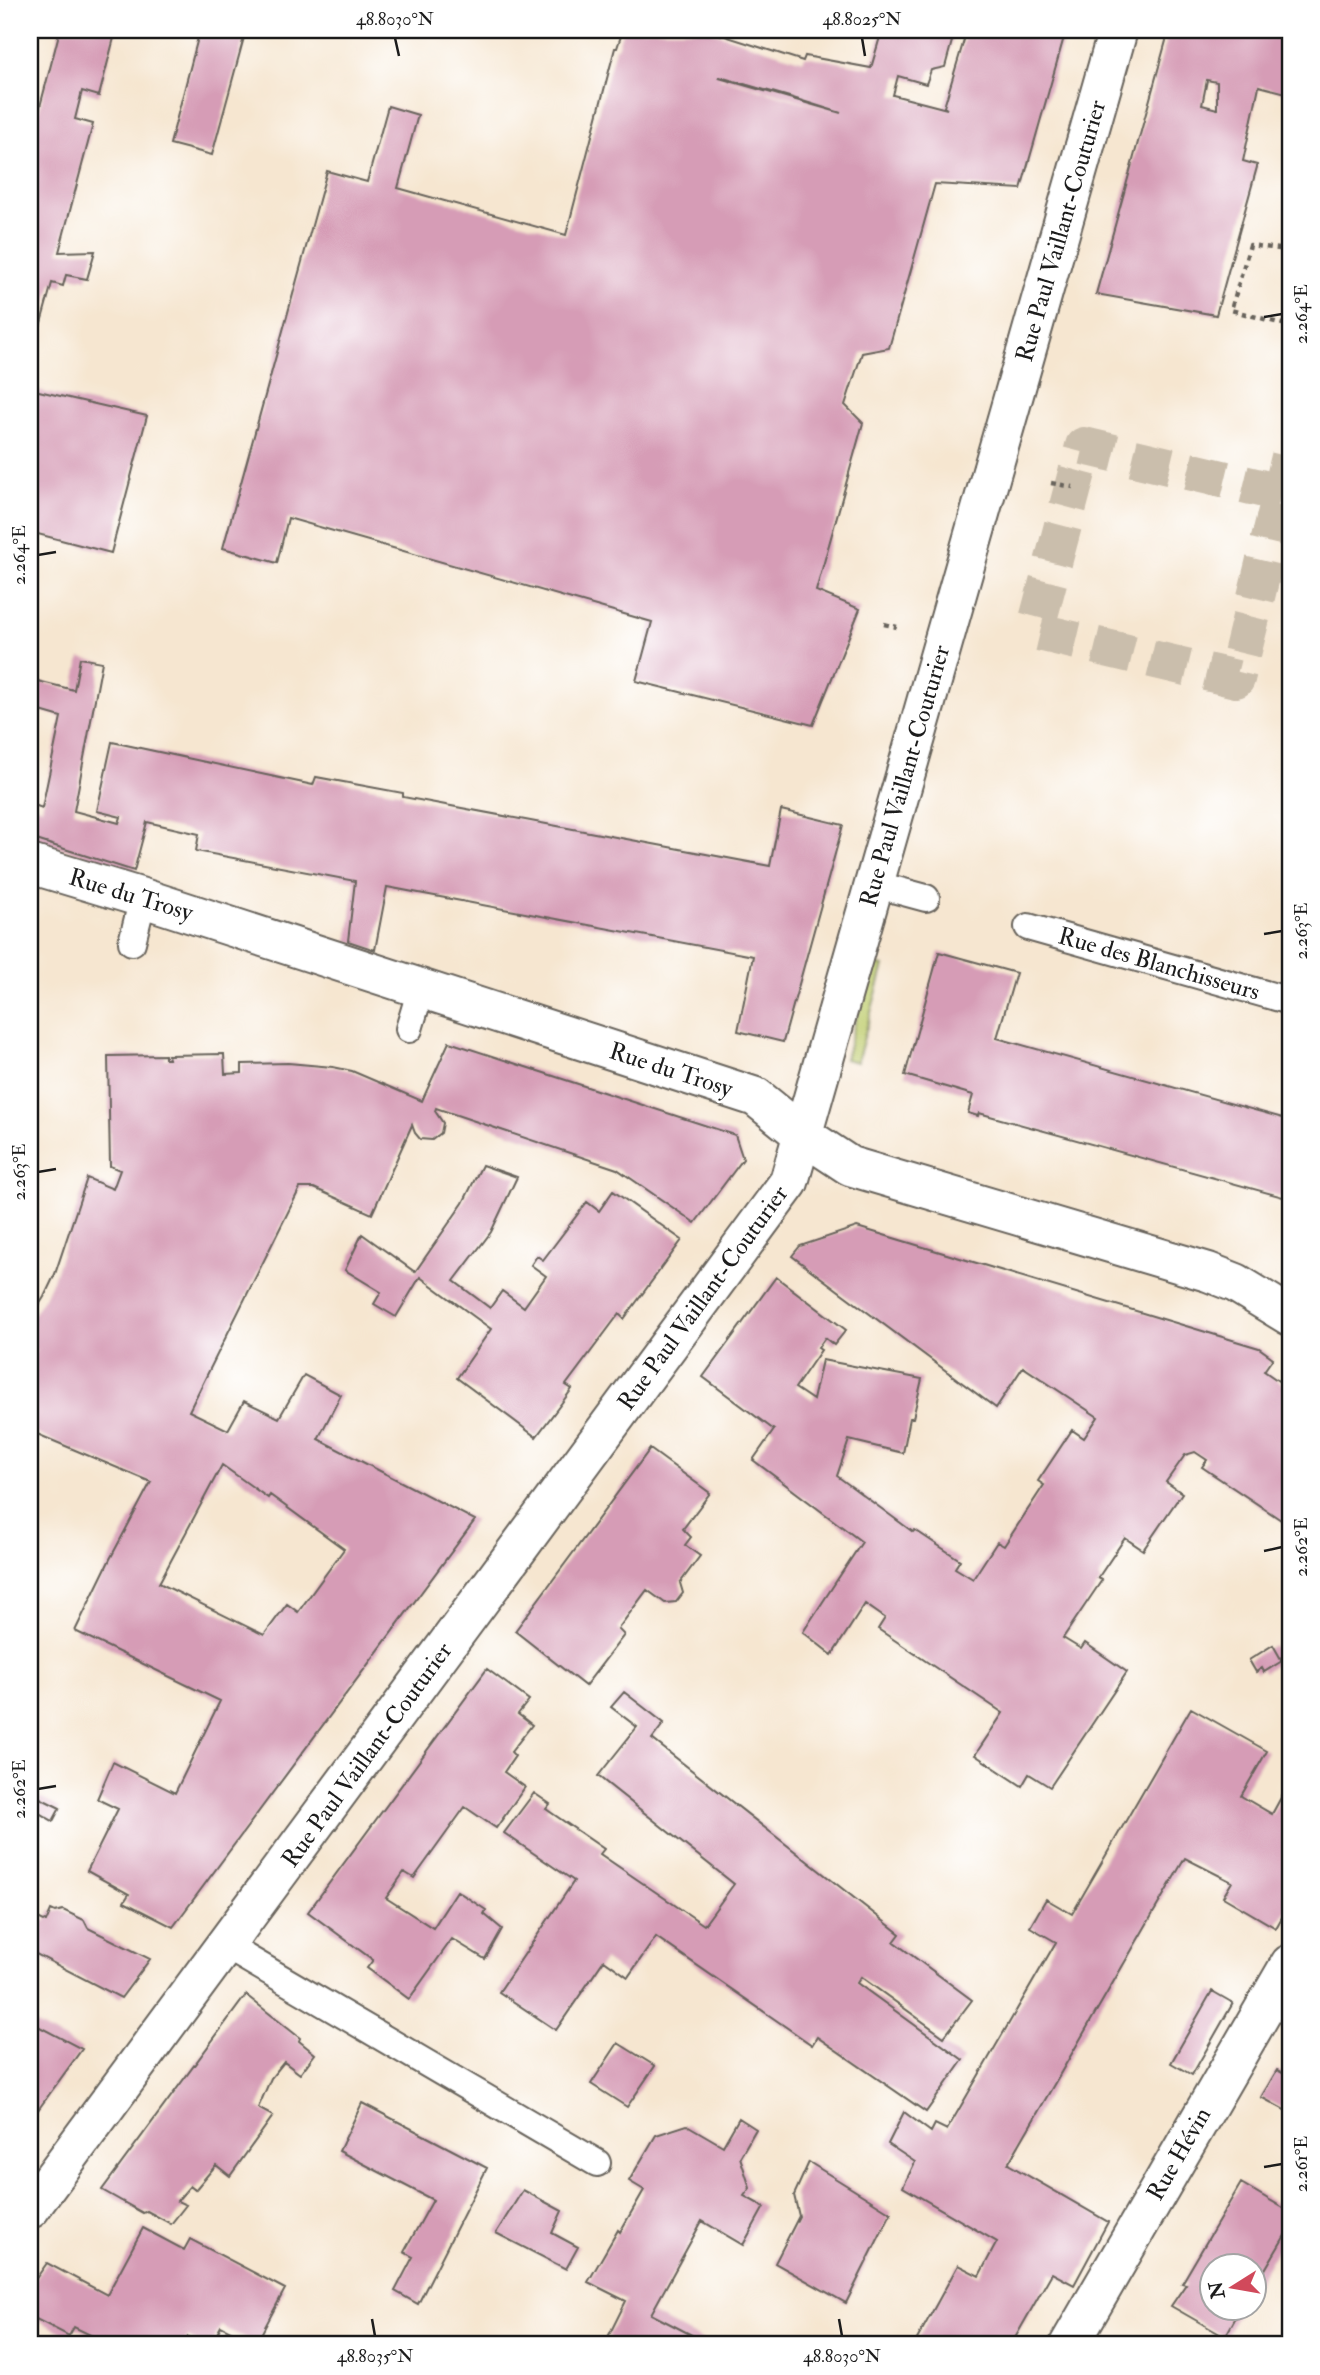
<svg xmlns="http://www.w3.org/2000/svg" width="1320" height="2375" viewBox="0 0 1320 2375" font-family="'IM FELL Double Pica',serif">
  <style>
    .green { fill: #c0cd6f; stroke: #6e7446; stroke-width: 2 }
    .building { fill: #d69cb6; fill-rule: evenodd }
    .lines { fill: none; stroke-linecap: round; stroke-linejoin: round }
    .street-tunnel { stroke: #cabeac; stroke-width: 38; stroke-dasharray: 38 19; stroke-linecap: butt }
    .lane-casing { stroke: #68635b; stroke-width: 30 }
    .street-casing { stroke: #68635b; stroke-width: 42 }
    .path { stroke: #68635b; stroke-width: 4.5; stroke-dasharray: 5 5; stroke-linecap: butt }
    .lane { stroke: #fff; stroke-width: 26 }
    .street { stroke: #fff; stroke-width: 38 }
    .ticks { fill: none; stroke: #1c1c1c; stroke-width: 2.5 }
    .labels { text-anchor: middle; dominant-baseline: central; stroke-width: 5; stroke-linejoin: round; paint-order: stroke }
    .street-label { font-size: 24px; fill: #1c1c1c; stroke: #fff }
    .neatline { fill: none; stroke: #1c1c1c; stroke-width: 2.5 }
    .ticks-label { font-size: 18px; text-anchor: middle; fill: #1c1c1c }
  </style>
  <rect width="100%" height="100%" fill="#fff"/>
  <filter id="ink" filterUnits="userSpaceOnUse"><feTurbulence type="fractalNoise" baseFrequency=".0143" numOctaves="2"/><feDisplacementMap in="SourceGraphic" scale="14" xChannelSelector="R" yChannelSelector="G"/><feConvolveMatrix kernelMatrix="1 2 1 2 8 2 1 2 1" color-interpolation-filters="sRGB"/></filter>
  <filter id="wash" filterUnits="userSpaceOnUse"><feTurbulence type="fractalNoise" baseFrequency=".00686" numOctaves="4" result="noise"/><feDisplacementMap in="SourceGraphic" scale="28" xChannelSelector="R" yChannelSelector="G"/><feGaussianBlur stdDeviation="1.57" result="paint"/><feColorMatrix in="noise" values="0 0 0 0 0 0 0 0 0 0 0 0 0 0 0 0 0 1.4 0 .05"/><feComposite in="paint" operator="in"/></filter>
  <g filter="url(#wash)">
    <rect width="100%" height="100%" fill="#f6e6d0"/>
    <path class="green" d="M872,963L884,966L857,1062L845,1059Z"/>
    <g id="blocks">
      <path class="building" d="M60,30H116L99,96L82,91L75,119L93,124L59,252L95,251L87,279L66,275L63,286L52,283L31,359L30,145Z
        M200,30H246L212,155L170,144Z
        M623,30H713L712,32L803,61L805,56L871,68L882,30H955L945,67L931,70L926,84L898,76L893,95L947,109L944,107L967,30H1066L1021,189L935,184L889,348L862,353L845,405L863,423L816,591L860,609L813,725L636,681L652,622L288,518L277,563L223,548L327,171L367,182L388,106L418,115L398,188L566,235L615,48H617ZM720,77L793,98L841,113L719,78Z
        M1169,30H1290V94L1259,86L1243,161L1257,165V167L1216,315L1096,294ZM1207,80L1217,82V109L1202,105Z
        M30,389L147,416L111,553L30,532Z
        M80,658L102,662L74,811L119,823L121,817L97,811L112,742L313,785L316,777L403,793V797L770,866L781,810L843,825L783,1042L738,1031L753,956L387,887L375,950L348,941L355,881L196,851L199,834L147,822L134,871L30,838L34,805L42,808L61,717L30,708V679L74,690Z
        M939,952L1016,973L997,1038L1290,1120V1199L979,1113L978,1116L968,1113L973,1095L905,1075Z
        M449,1042L735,1135L743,1159L695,1223L617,1169L436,1108L435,1111L443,1123L441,1133L432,1140L420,1139L415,1133L412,1125L372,1214L314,1188H300L189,1411L228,1430L244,1401L279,1418L304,1375L341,1395L318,1439L475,1520L173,1927L124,1902L129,1894L87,1871L118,1809L97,1799L113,1762L175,1793L220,1701L75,1631L110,1559L151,1482L30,1431V1358L36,1350L30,1346V1319L44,1297L55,1274L87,1178L113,1189L120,1170L110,1166L108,1056L165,1055V1059H169L168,1055L224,1054L225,1074L242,1073V1064L288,1063L333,1067L352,1071L422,1101ZM222,1465L268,1498L270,1495L344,1549L298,1612L287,1604L264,1635L159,1583Z
        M482,1165L517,1177L491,1232L454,1281L490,1308L502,1291L524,1307L546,1276L531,1265L537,1256L543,1260L587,1202L599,1211L613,1191L682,1240L624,1319L619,1314L566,1385L572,1389L536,1437L457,1378L491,1329L420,1277L396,1317L374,1304L381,1292L345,1270L362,1234L415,1272L463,1203Z
        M857,1227L1259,1348L1273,1358L1264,1371L1290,1389V1526L1202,1467L1207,1460L1195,1452L1185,1455L1166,1482L1182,1493L1143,1550L1125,1538L1098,1578L1102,1580L1063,1638L1081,1649L1085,1643L1127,1672L1050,1787L1029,1774L1022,1786L975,1755L1003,1713L878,1629L885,1618L865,1604L832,1655L803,1632L862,1542L753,1460L774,1430L703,1377L776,1277L846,1330L834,1345L825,1338L818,1348L821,1350L795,1388L813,1400L822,1360L922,1379L913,1418H910L903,1453L849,1440L837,1476L913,1532L915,1530L960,1560L955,1568L973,1579L997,1542L1004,1546L1044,1485L1038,1481L1072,1430L1084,1438L1098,1417L1023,1367L996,1408L792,1256L800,1246Z
        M650,1449L710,1493L683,1529L691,1537L685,1545L700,1556L680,1583L683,1593L676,1602L665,1603L647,1590L618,1629L624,1635L585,1686L515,1631Z
        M1273,1645L1282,1661L1264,1672L1262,1668L1256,1672L1249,1660Z
        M487,1669L529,1700L518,1714L532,1725L511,1752L515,1756L504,1772L525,1787L496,1828L465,1807L414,1878L404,1872L386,1898L433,1928L457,1891L486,1910L484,1914L502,1929L485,1959L452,1939L409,1999L367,1968L373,1960L308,1912Z
        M624,1692L664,1723L652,1739L900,1934L894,1942L972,2000L944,2037L861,1977L857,1983L963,2060L926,2112L817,2037L812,2045L656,1937L628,1977L604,1960L556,2030L499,1992L574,1881L504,1833L534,1793L550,1804L546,1809L604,1849L600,1854L704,1925L734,1884L598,1776L637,1727L611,1707Z
        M1191,1708L1267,1751L1241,1796L1272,1814L1290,1781V1903L1276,1928L1223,1897L1232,1882L1185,1858L1008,2164L1108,2222L1074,2285L1052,2273L1011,2345H914L958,2265L979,2276L997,2242L903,2187L915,2162L888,2144L904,2112L931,2132L935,2124L947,2130L1056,1942L1030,1927L1046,1899L1072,1914Z
        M40,1798L60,1808L53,1821L34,1810Z
        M51,1910L55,1912L63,1910L84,1920L88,1928L150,1959L121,1998L30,1951V1934L38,1918L46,1922Z
        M1212,1991L1233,2003L1192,2075L1171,2063Z
        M246,1995L300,2038L299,2041L315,2054L300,2074L284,2062L271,2078L258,2108L273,2116L230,2176L216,2165L195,2190L190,2186L177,2201L186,2205L171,2224L147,2211L143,2213L102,2190Z
        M30,2022L82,2049L30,2121Z
        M618,2043L655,2066L627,2107L591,2084Z
        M1277,2070L1288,2076L1290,2072V2113L1261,2097Z
        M362,2103L487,2168L418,2304L395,2291L413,2257L404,2252L433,2200L339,2151Z
        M739,2118L756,2129L740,2157L750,2188L744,2196L764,2207L743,2245L702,2221L651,2314L711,2345H623L608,2337L626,2301L588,2282L618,2230L620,2232L644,2190L629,2181L656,2135L687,2125L723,2146Z
        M809,2162L891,2213L846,2303L775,2263L799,2216L794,2195Z
        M1241,2183L1290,2212V2227L1254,2288V2266H1212V2308H1241L1225,2337L1171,2306L1186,2284L1182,2283L1184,2280Z
        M523,2190L562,2211L552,2233L578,2247L566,2269L496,2233Z
        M143,2228L184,2250L190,2239L285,2289L256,2344L221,2326L211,2345H203L188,2337L183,2345H111L74,2327L69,2336L30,2316V2287L47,2263L107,2295Z"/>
    </g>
  </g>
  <g filter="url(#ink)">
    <use href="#blocks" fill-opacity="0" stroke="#68635b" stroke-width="2"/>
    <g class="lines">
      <path class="street-tunnel" d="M1281,493L1084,446L1035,631L1236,679L1290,457"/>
      <g class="lane-casing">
        <path id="lane" d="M874,884L926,898
          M1028,927L1290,1001
          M132,942L143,898
          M409,1029L421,989
          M226,1946L597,2163"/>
      </g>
      <g class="street-casing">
        <path id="street" d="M30,864L143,898L756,1097L803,1135L850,1166L1208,1272L1236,1283L1290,1316
          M30,2209L789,1182L1118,30
          M1069,2345L1290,1964"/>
      </g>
      <path class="path" d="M1290,245L1279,249L1250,245L1231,310L1290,326
        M1051,483L1073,487
        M884,624L897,627"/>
      <use href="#lane" class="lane"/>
      <use href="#street" class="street"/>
    </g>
  </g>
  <path class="ticks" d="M395,38L399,56M862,38L865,56M1264,317L1282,314M38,555L56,552M1264,934L1282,931M38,1172L56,1169M1264,1551L1282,1547M38,1789L56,1786M1264,2167L1282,2164M372,2319L375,2336M839,2319L842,2336"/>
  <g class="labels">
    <g class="street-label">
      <text transform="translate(1061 231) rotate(-74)">Rue Paul Vaillant-Couturier</text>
      <text transform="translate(905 776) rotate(-74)">Rue Paul Vaillant-Couturier</text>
      <text transform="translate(131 895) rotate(17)">Rue du Trosy</text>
      <text transform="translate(1159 964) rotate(16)">Rue des Blanchisseurs</text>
      <text transform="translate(671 1070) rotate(18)">Rue du Trosy</text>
      <text transform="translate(703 1298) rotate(-54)">Rue Paul Vaillant-Couturier</text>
      <text transform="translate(367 1755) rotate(-54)">Rue Paul Vaillant-Couturier</text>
      <text transform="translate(1179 2154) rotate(-60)">Rue Hévin</text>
    </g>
  </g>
  <rect width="1320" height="2375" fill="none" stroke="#fff" stroke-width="77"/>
  <g transform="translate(1233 2287) rotate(259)"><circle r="33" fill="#ffffff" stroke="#a4a4a4" stroke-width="2"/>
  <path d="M0-5L12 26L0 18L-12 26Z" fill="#d1495b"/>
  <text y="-10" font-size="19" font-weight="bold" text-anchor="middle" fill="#1c1c1c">N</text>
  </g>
  <rect x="38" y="38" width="1244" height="2298" class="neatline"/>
  <g class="ticks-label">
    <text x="395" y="25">48.8030°N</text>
    <text x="862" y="25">48.8025°N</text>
    <text transform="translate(1301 314) rotate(-90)" y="6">2.264°E</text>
    <text transform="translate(19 555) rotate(-90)" y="6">2.264°E</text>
    <text transform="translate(1301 931) rotate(-90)" y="6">2.263°E</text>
    <text transform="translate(19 1172) rotate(-90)" y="6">2.263°E</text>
    <text transform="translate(1301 1547) rotate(-90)" y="6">2.262°E</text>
    <text transform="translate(19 1789) rotate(-90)" y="6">2.262°E</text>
    <text transform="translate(1301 2164) rotate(-90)" y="6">2.261°E</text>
    <text x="375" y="2362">48.8035°N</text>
    <text x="842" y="2362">48.8030°N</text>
  </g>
</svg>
